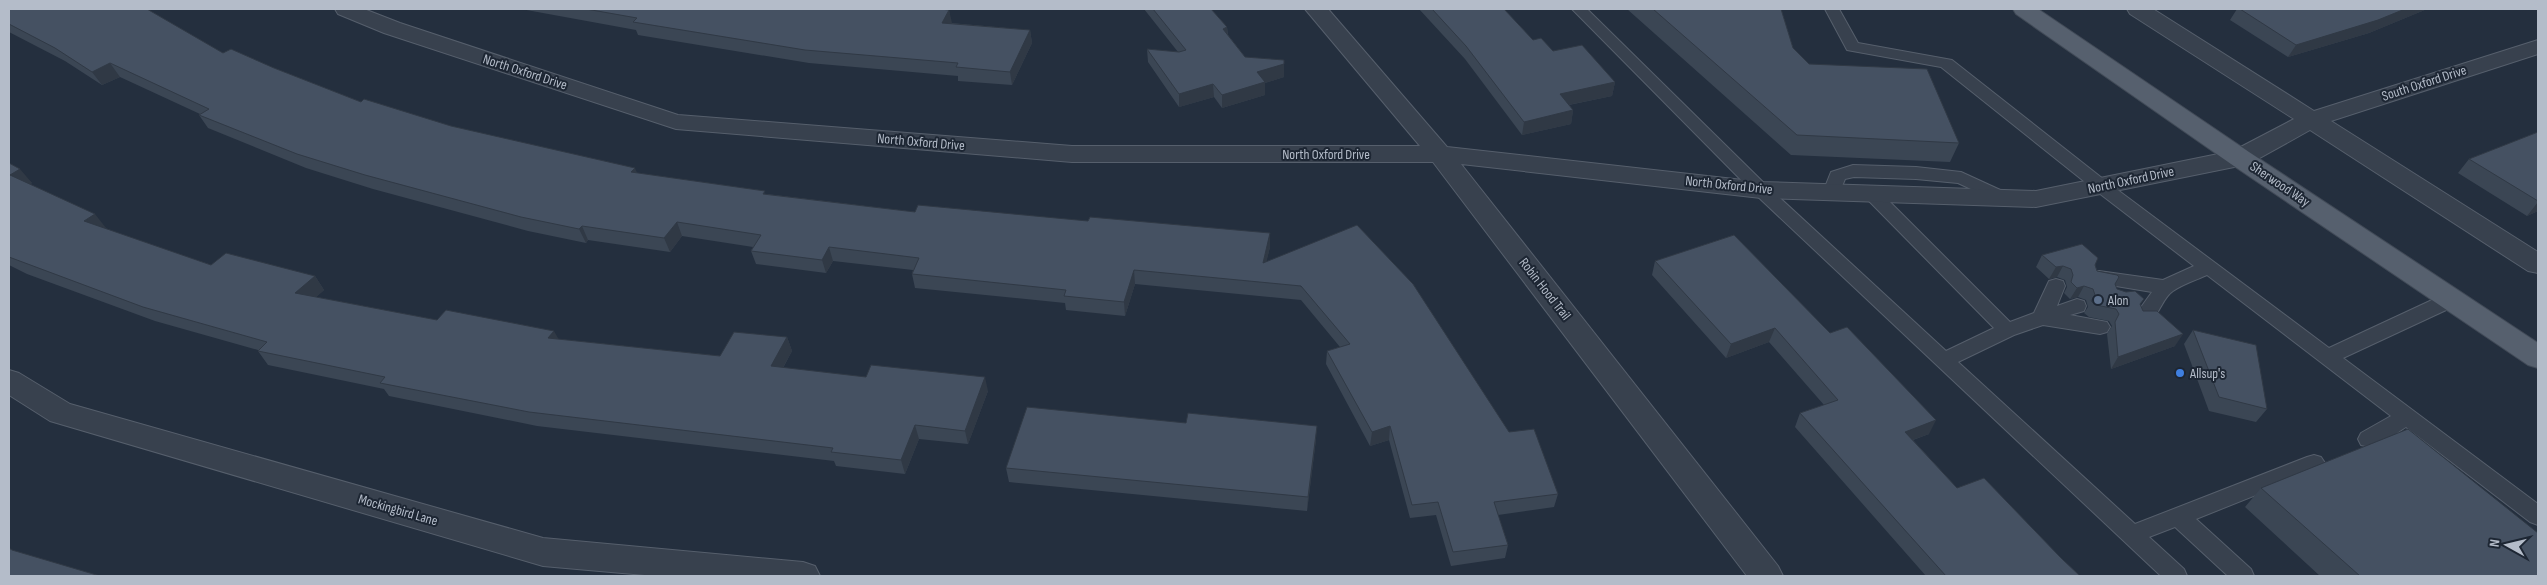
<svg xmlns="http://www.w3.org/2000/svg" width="2547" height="585" viewBox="0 0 2547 585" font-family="'Sofia Sans Condensed',sans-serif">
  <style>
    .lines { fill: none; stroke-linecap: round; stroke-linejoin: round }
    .lane-casing { stroke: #565f6c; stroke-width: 2 }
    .street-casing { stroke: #565f6c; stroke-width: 2 }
    .primary-casing { stroke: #414a57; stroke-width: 2 }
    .lane { fill: #38414e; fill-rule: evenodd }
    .street { fill: #38414e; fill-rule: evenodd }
    .primary { fill: #56606e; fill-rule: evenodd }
    .wall { fill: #3b4654 }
    .shaded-wall { fill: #303945 }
    .building { fill: #455162; stroke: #303945 }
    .service-dot { fill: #5c6f8a; stroke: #1d2633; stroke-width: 2 }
    .shop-dot { fill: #3f7fe0; stroke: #1d2633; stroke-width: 2 }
    .labels { text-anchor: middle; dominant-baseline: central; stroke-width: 4; stroke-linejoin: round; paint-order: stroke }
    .street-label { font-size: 14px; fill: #b4bcc9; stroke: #1d2633 }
    .poi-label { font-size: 14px; fill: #b4bcc9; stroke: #1d2633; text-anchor: start }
  </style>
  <rect width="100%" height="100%" fill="#242f3e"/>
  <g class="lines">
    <g class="lane-casing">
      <path id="lane" d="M1572,9H1587L1767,186L1946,351L1994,328L1866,198L1863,194L1866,190H1878L2010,322L2034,313L2049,281L2056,279L2063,281L2065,286L2057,306L2077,299L2084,301L2086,306L2084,311L2070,315L2107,322L2110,327L2107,332L2100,334L2043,325L2014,335L1958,362L2135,524L2307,457L2314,455L2321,457L2325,463L2321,469L2196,519L2251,569L2254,576H2228L2175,527L2149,537L2184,569L2187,576H2161L1755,194Z
        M1825,9H1839L1858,43L1952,60L2107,182L2329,348L2445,294L2452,292L2459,294L2461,299L2459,304L2343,358L2538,504V525L2530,522L2406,427C2393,435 2376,450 2361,445L2358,439L2361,433L2391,416L2207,275C2196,280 2183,284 2173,291C2159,300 2158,328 2137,322L2134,317L2152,292L2092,282L2090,277L2092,272L2099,271L2163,280L2194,266L2095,190L1941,67L1847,50Z
        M1853,165L1916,167L1961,172L2009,194L2012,198L2009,202L2003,204L1958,183L1916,179L1854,177L1845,179L1838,196H1826L1823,192L1831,172Z"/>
    </g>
    <g class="street-casing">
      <path id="street" d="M335,9H364L400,23L678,115L1072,146H1420L1305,9H1328L1447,147L1761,182L2036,191L2233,151L2294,119L2130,14L2127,9H2153L2314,111L2538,40V54L2331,121L2538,252V273L2528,271L2310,130L2249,164L2036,207L1761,198L1461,164L1778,566L1783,576H1747L1433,162H1072L676,129L384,33L338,14Z
        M9,370L19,373L70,404L543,538L803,562L815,566L820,576H656L543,566L50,421L9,395Z"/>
    </g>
    <g class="primary-casing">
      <path id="primary" d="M2013,9H2038L2249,152L2538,343V368L2528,365L2231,164L2016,14Z"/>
    </g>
    <use href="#lane" class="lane"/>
    <use href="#street" class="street"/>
    <use href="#primary" class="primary"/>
  </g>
  <path class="wall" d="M9,9L223,53L274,68L361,102L451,126L637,173L766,194L915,212L1270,247L1266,262L1509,432L1558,494L1554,507L1498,515L1508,545L1505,558L1451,566L1436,515L1410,518L1389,440L1370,446L1326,364L1327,351L1340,347L1301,300L1135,284L1125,316L1066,310L1065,303L915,288L912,274L913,270L833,261L826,273L756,264L751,251L753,247L682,236L670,252L588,240L586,243L528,231L373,189L306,168L208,128L199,115L200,114L120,77L102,85L65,61L9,32Z
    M521,9H940L949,10L951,23L1030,30L1032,43L1012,85L958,81V76L809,63L638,35L636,30Z
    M1144,9H1211L1227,27L1228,35L1245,57L1284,77L1265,83V95L1222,108L1214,97L1179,107L1148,62L1147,49L1178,52Z
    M1419,9H1504L1533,40L1553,51L1615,82L1612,96L1569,105L1573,110L1571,124L1522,135L1465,59Z
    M1627,9H1781L1793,48L1809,64L1959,143L1950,162L1791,155Z
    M2237,9H2427L2369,33L2288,57L2230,20Z
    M2538,132V211L2527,216L2458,173L2469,159Z
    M9,163L32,183L30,184L106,228L105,229L211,265L315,276L324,290L316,297L437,320L558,339L720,356L787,337L792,351L783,368L988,391L968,444L919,439L905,474L836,466L834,461L537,426L389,396L384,389L268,365L258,351V350L155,321L27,274L9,265Z
    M1734,235L1929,434L1913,440L1957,488L2061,558L2080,576H1926L1795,427L1800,413L1824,405L1769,342L1726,358L1652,275L1655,261Z
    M2042,255L2095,265L2097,271L2115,284L2117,289L2140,305L2143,311L2175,346L2111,369L2107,334L2112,326L2109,321L2089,317L2084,313L2088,307L2086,300L2078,297L2070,299L2064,293L2067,287L2065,280L2057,277L2049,279L2036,267Z
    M2193,330L2267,409L2256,422L2209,411L2184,344Z
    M1186,423L1316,439L1307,511L1009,482L1006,468Z
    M2261,488L2538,576H2320L2245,507Z"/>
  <path class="shaded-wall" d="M2405,9H2427L2369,33L2288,57L2296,45Z
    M949,10L952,23L945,36L942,23Z
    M1227,27L1228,40L1223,29Z
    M1030,30L1032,43L1012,85L1010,72Z
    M110,63L120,77L102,85L92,72Z
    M1284,64V77L1265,83V95L1222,108V95L1257,72Z
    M1615,82L1612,96L1558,107L1560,94Z
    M1213,84L1214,97L1179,107V94Z
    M1573,110L1571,124L1522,135L1524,122Z
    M635,168L641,182L631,172Z
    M20,169L32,183L21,189L10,175Z
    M2538,202V211L2527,216Z
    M95,214L106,228L95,235L84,221Z
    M677,222L682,236L670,252L664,238Z
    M582,226L588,240L586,243L579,229Z
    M1270,233V247L1263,277V263Z
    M829,247L833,261L826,273L822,260Z
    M2063,266L2057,277L2049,279L2056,267Z
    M1134,270L1135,284L1125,316L1124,302Z
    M315,276L324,290L305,307L295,293Z
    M2084,286L2078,297L2070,299L2077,288Z
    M1775,328L1769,342L1726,358L1731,344Z
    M554,331L562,345L548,338Z
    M2183,334L2175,346L2111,369L2118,357Z
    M787,337L792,351L776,380L771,366Z
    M985,377L988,391L968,444L965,431Z
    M1936,420L1929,434L1898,445L1905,432Z
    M915,425L919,439L905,474L901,460Z
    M1317,426L1316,439L1307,511L1308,497Z
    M1390,426L1389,440L1370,446L1372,432Z"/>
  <path class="building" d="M9,9H147L223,53L231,49L274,68L361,102L364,99L451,126L635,168L631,172L765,191L763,194L915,212L918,205L1088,221L1090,217L1270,233L1263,263L1357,225L1413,284L1509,432L1534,429L1558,494L1494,502L1508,545L1453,552L1438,502L1412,505L1390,426L1372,432L1327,351L1350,344L1301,286L1134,270L1124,302L1064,296L1066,290L912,274L919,258L829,247L822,260L751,251L761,235L677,222L664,238L582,226L579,229L521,217L365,175L297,154L199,115L209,109L110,63L92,72L55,48L9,24Z
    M586,9H940L949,10L942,23L1030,30L1010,72L956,67L958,63L805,50L633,22L637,18Z
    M1153,9H1211L1227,27L1223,29L1245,57L1284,60V64L1257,72L1265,82L1222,95L1213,84L1179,94L1147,49L1179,52L1186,50Z
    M1432,9H1504L1533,40L1541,38L1553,51L1582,45L1615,82L1560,94L1573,110L1524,122L1466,46Z
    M1653,9H1781L1793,48L1809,64L1927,69L1959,143L1797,135Z
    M2240,9H2405L2378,20L2296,45Z
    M2538,132V201L2469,159Z
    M9,163L20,169L10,175L95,214L84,221L211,265L226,253L315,276L295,293L437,320L446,310L554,331L548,338L720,356L734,332L787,337L771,366L866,377L871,365L985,377L965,431L915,425L901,460L831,452L833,448L529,412L380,383L385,377L258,351L267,342L143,307L9,257Z
    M1734,235L1830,333L1847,327L1936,420L1905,432L1957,488L1984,478L2061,558L2080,576H1946L1800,413L1838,400L1775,328L1731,344L1655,261Z
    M2082,244L2098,258L2095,265L2097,271L2117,275L2119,277L2115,284L2117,289L2126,292L2135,291L2144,299L2140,304L2143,311H2157L2183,334L2118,357L2115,322L2119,314L2116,309L2096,305L2091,301L2095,295L2093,289L2084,286L2077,288L2071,282L2073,275L2071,269L2063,266L2056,267L2042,255Z
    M2193,330L2256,345L2267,409L2219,397Z
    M1027,407L1186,423L1188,413L1317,426L1308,497L1006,468Z
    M2408,429L2538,533V576H2360L2261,488Z
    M9,548L12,550L100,576H9Z"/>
  <circle class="service-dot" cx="2098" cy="300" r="5"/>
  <circle class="shop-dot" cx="2180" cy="373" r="5"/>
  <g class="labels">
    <g class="street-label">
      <text transform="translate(525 72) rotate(18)">North Oxford Drive</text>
      <text transform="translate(2424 83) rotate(-18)">South Oxford Drive</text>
      <text transform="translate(921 142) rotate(5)">North Oxford Drive</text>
      <text x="1326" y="154">North Oxford Drive</text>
      <text transform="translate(2131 180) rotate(-12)">North Oxford Drive</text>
      <text transform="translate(2280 184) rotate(34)">Sherwood Way</text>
      <text transform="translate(1729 185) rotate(6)">North Oxford Drive</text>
      <text transform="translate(1545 289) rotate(52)">Robin Hood Trail</text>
      <text transform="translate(398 510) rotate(16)">Mockingbird Lane</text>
    </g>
    <g class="poi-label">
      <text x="2108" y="300">Alon</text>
      <text x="2190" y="373">Allsup's</text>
    </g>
  </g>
  <rect width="2547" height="585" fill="none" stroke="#b4bcc9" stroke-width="20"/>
  <g transform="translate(2507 545) rotate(278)" stroke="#1d2633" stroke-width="4" paint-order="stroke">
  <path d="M0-4L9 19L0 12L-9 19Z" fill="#b4bcc9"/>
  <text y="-8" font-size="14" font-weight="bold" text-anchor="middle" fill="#b4bcc9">N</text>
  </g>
</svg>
